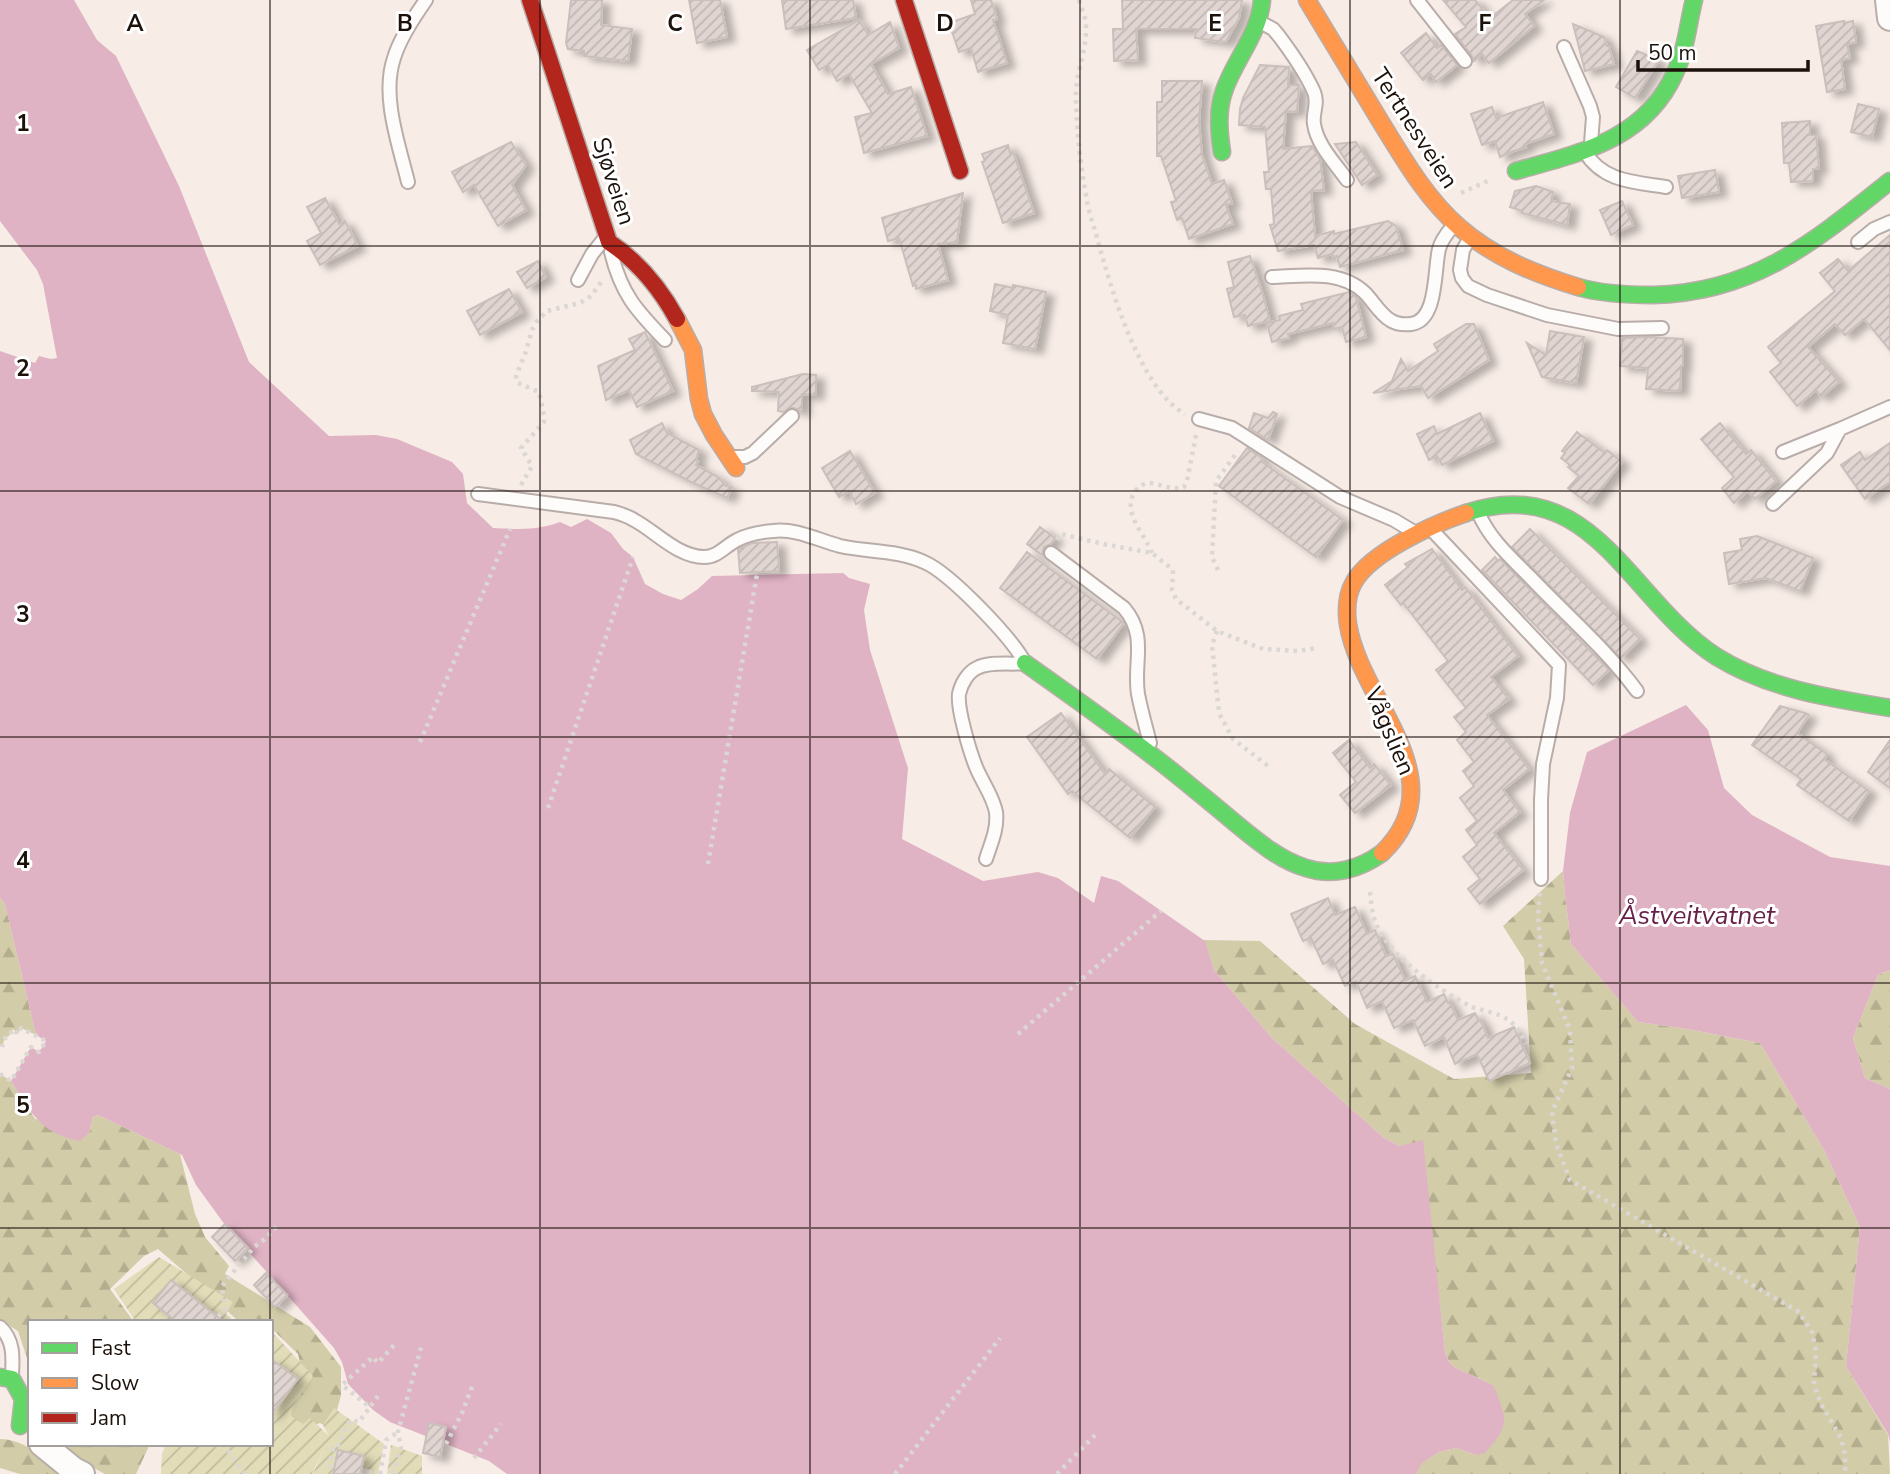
<svg xmlns="http://www.w3.org/2000/svg" width="1890" height="1474" viewBox="0 0 1890 1474" font-family="'Nunito Sans',sans-serif">
  <style>
    .forest { fill: url(#forest-firs) }
    .garden { fill: url(#garden-furrows) }
    .water { fill: #e0b3c4 }
    .building { fill: url(#building-hatch); stroke: #cbbfbc; stroke-width: 2; filter: url(#shadow) }
    .lines { fill: none; stroke-linecap: round; stroke-linejoin: round }
    .lane-casing { stroke: #b8ada8; stroke-width: 16 }
    .street-casing { stroke: #b8ada8; stroke-width: 28 }
    .fast-casing { stroke: #b8ada8; stroke-width: 19 }
    .slow-casing { stroke: #b8ada8; stroke-width: 19 }
    .jam-casing { stroke: #b8ada8; stroke-width: 19 }
    .path { stroke: #dbd7d5; stroke-width: 4.5; stroke-dasharray: 3.5 5; stroke-linecap: butt }
    .lane { stroke: #fefcfb; stroke-width: 12 }
    .street { stroke: #fefcfb; stroke-width: 24 }
    .fast { stroke: #63d668; stroke-width: 16 }
    .slow { stroke: #ff974d; stroke-width: 16 }
    .jam { stroke: #b3261e; stroke-width: 16 }
    .grid { fill: none; stroke: #1c110b; stroke-width: 2; stroke-opacity: 0.55 }
    .labels { text-anchor: middle; dominant-baseline: central; stroke-width: 6; stroke-linejoin: round; paint-order: stroke }
    .street-label { font-size: 24px; fill: #1c110b; stroke: #fff }
    .water-label { font-size: 26px; font-style: italic; fill: #672148; stroke: #fff }
    .grid-label { font-size: 23px; text-anchor: middle; font-weight: bold; fill: #1c110b; stroke: #fff; stroke-width: 6; stroke-linejoin: round; paint-order: stroke }
  </style>
  <defs>
    <pattern id="forest-firs" width="22" height="20" patternUnits="userSpaceOnUse" patternTransform="scale(1.75)"><rect width="22" height="20" fill="#d2cca8"/><path d="M5 1l3.5 6h-7zM16 11l3.5 6h-7z" fill="#b4ae8f"/></pattern>
    <pattern id="garden-furrows" width="10" height="10" patternUnits="userSpaceOnUse" patternTransform="scale(1.75)"><rect width="10" height="10" fill="#e2dcb8"/><path d="M-1 1l2-2M0 10L10 0M9 11l2-2" fill="none" stroke="#c1bc9d"/></pattern>
    <pattern id="building-hatch" width="6" height="6" patternUnits="userSpaceOnUse" patternTransform="scale(1.75)"><rect width="6" height="6" fill="#e1d5d2"/><path d="M-1 1l2-2M0 6l6-6M5 7l2-2" fill="none" stroke="#c0b6b3"/></pattern>
    <filter id="shadow"><feDropShadow dx="8" dy="4.5" stdDeviation="3.5" flood-color="#0004"/></filter>
  </defs>
  <rect width="100%" height="100%" fill="#f7ece6"/>
  <path class="forest" d="M1563,871L1565,895L1571,944L1638,1022L1687,1029L1760,1043L1824,1150L1860,1227L1846,1366L1888,1435L1890,1474H1416L1421,1463L1439,1452L1456,1448L1476,1455L1493,1385L1454,1367L1449,1362L1445,1352L1422,1142L1400,1146L1384,1138L1272,1038L1214,970L1204,940L1260,941L1355,1024L1454,1079L1531,1073L1524,959L1503,926Z
    M0,898L5,904L36,1035L21,1028L18,1034L13,1029L9,1036L5,1038L2,1047L0,1045Z
    M1890,970V1089L1865,1078L1853,1038L1878,975Z
    M0,1074L11,1081L35,1119L89,1133L93,1117L98,1115L180,1154L195,1214L205,1237L229,1266L225,1274L310,1327L341,1367V1395L336,1414L329,1428L320,1423L305,1429L278,1414L303,1377L298,1354L271,1328V1322H246L236,1319L203,1288L158,1249L144,1256L110,1289L134,1322H30V1367L18,1331L0,1320Z
    M0,1439C22,1439 42,1456 58,1469L57,1474H20L0,1468Z
    M60,1444H150L136,1474H105L83,1462Z"/>
  <path class="garden" d="M159,1257L233,1302L226,1314L231,1318L229,1322H204L211,1312L171,1280L153,1303L177,1322H136L114,1289Z
    M271,1333L275,1335L313,1376L293,1406L291,1416L303,1424L310,1418L329,1436L323,1425L334,1408L384,1444L378,1474H371L372,1470L361,1468L363,1456L338,1450L333,1474H313L325,1446L312,1474H161L162,1454L166,1444H271V1416L298,1379L271,1359Z
    M391,1445L422,1456V1474H387Z"/>
  <path class="water" d="M0,0H74L97,40L116,56L179,186L249,362L329,436L376,435L397,439L452,462L463,474L467,503L493,528C519,529 535,531 560,522L571,527L587,519L611,533L623,549L633,557L645,584L663,594L681,600L698,589L712,576L843,573L849,578L870,584L864,610L870,650L908,768L902,839L983,881L1038,872L1058,878L1094,903L1101,876L1118,881L1205,941L1214,970L1272,1038L1384,1138L1400,1146L1423,1140L1445,1352L1449,1362L1454,1367L1493,1385C1507,1419 1511,1424 1485,1453L1476,1455L1456,1448L1439,1452L1422,1463L1416,1474H507L489,1461L390,1422L373,1410L348,1384L342,1362L334,1348L225,1225L196,1185L182,1155L98,1115L93,1117L89,1133L80,1141C40,1133 31,1113 11,1081L31,1047L39,1052L46,1041L36,1035L5,904L0,898V351L35,363L39,356L51,359L57,358L43,284L37,270L0,221Z
    M1686,705L1708,730L1724,788L1752,815L1830,857L1890,866V970L1878,975L1853,1038L1865,1078L1890,1089V1442L1888,1434L1846,1366L1860,1227L1824,1150L1760,1043L1687,1029L1638,1022L1571,944L1565,895L1563,871L1570,813L1587,752Z"/>
  <path class="building" d="M571,0H602L601,25L632,29L628,61L584,56V51L568,49L566,43Z
    M689,0H720L727,37L697,43Z
    M782,0H853L856,18L786,29Z
    M971,0H991L997,19L993,20L1007,63L978,72L971,48L959,52L949,23L975,14Z
    M1122,0H1242L1239,18L1226,42L1195,38L1196,29H1136L1138,60L1114,61L1113,29H1123Z
    M1443,0H1475L1490,18L1513,0H1544L1525,14L1534,26L1489,63L1482,54L1474,61L1472,56L1455,34L1466,27Z
    M859,20L868,35L890,22L899,48L871,64L888,94L911,87L927,136L864,153L855,117L872,113L849,74L837,81L828,65L819,70L807,50Z
    M1844,21V23L1853,21L1856,42L1847,44L1850,58L1841,60L1845,89L1827,92L1816,26Z
    M1573,24L1604,37L1607,46H1609L1614,64L1585,71Z
    M1426,33L1437,48L1441,45L1457,65L1436,82L1431,74L1423,80L1401,53Z
    M1637,51L1659,60L1635,98L1616,87Z
    M1260,65L1289,67L1288,85H1299L1297,112L1286,111L1283,149L1312,146L1320,159L1324,190L1311,191L1315,236L1334,231V234L1388,221L1396,226L1403,250L1340,267L1337,256L1333,257L1332,254L1318,258L1314,245L1278,251L1270,225L1274,224L1271,189H1266L1264,172H1269L1265,127L1239,125L1240,109L1243,98Z
    M1162,81H1202L1199,122L1202,155L1212,184L1224,180L1232,203L1226,205L1233,224L1189,239L1182,218L1177,220L1171,202L1176,201L1161,156H1157V102H1162Z
    M1543,102L1554,134L1525,144L1526,147L1511,152L1500,157L1495,141L1482,145L1471,114L1492,107L1496,118Z
    M1858,104L1879,109L1872,137L1851,132Z
    M1810,121V135H1816L1819,169H1813V181L1791,182L1789,163H1784L1782,123Z
    M511,142L526,165L512,185L526,210L498,226L474,185L463,192L452,172Z
    M1356,142L1377,175L1362,185L1335,144Z
    M1008,145L1010,153L1013,152L1034,213L1003,223L982,162L985,161L982,154Z
    M1715,170L1719,192L1682,198L1678,176Z
    M1536,186L1553,192L1551,201L1570,204L1567,225L1522,213V211L1510,207L1515,191Z
    M963,193L957,242L938,244L948,280L916,289V285L913,286L899,238L888,241L882,218Z
    M325,198L339,224L345,221L358,246L320,265L307,241L321,233L307,207Z
    M1622,201L1633,225L1611,235L1600,210Z
    M1890,235V350L1864,319L1845,335L1835,324L1808,347L1839,382L1821,397L1816,390L1797,406L1770,372L1781,363L1768,347L1835,291L1820,273L1838,259L1848,271Z
    M1250,256L1263,295L1270,321L1248,326L1245,315L1234,317L1227,289L1234,287L1228,262Z
    M538,261L546,277L527,288L517,272Z
    M995,284L1013,288V285L1046,292L1035,349L1003,343L1008,315L990,311Z
    M509,289L522,312L480,335L467,311Z
    M1349,292L1356,297L1366,337L1346,342L1342,327L1334,329L1333,323L1288,334L1289,338L1272,342L1267,323L1280,320L1279,316L1303,310L1301,304Z
    M1466,324H1474L1489,360L1428,398L1421,386L1373,393L1392,381L1401,359L1408,371L1438,351L1434,344Z
    M1550,331L1584,337L1576,383L1542,377L1527,343L1546,355Z
    M645,332L673,391L637,407L629,390L606,400L598,366L635,350L629,339Z
    M1650,337L1683,339V366H1681L1680,391L1646,389L1648,368L1620,366L1622,338Z
    M803,374L816,375V395L802,394V412L794,408H789L784,412L778,411L779,392L752,391V387Z
    M1273,412L1277,414L1268,440L1249,428L1254,413L1268,418Z
    M1480,413L1493,441L1442,465L1437,456L1429,460L1417,434L1434,426L1437,434Z
    M662,423L667,433L699,450L696,460L698,461L696,465L718,477L726,486L732,487L727,498L691,482L636,454L630,440Z
    M1720,423L1746,454L1751,450L1776,481L1755,499L1748,491L1734,503L1722,488L1734,477L1701,439Z
    M1577,432L1605,453L1607,450L1622,462L1589,504L1568,488L1579,476L1568,467L1570,465L1561,458L1565,453L1562,451Z
    M1890,443V482L1865,499L1841,465L1860,452L1865,460Z
    M1247,448L1262,458L1261,461L1343,520L1316,557L1219,486Z
    M850,451L875,493L856,504L849,491L839,497L822,468Z
    M1040,527L1055,538L1051,544L1044,547L1042,555L1027,544Z
    M1530,529L1640,639L1621,658L1512,547Z
    M1757,536L1813,558L1800,591L1766,578L1729,584L1724,553L1742,550L1740,539Z
    M777,542L779,571L740,573L738,549L752,543Z
    M1432,549L1462,590L1465,587L1518,656L1491,677L1509,699L1487,715L1529,769L1503,790L1520,812L1494,833L1523,870L1480,904L1468,889L1480,879L1463,857L1477,845L1466,830L1477,821L1460,798L1474,786L1463,771L1474,762L1457,740L1466,732L1454,717L1466,708L1436,670L1448,661L1403,603L1401,605L1385,585L1408,567L1405,564Z
    M1027,552L1124,623L1097,659L1000,588Z
    M1495,557L1498,561L1500,559L1609,670L1593,685L1482,570Z
    M1780,706L1805,713L1809,715L1797,733L1827,754L1824,759L1869,791L1849,821L1797,785L1801,779L1752,745Z
    M1061,713L1105,774L1109,769L1155,807L1130,838L1072,791L1068,794L1027,737Z
    M1349,740L1370,768L1374,764L1391,785L1355,813L1340,795L1356,782L1333,753Z
    M1890,740V788L1868,772Z
    M1328,898L1335,915L1355,907L1367,934L1375,930L1386,956L1393,954L1405,980L1415,976L1427,1002L1444,994L1448,1003H1450L1458,1020L1475,1013L1479,1021H1481L1488,1038L1514,1027L1530,1063L1489,1081L1477,1054L1455,1064L1444,1037L1425,1046L1413,1020L1394,1028L1382,1001L1367,1008L1356,981L1345,986L1333,960L1323,964L1311,938L1303,941L1291,914Z
    M225,1224L248,1248L235,1261L212,1237Z
    M266,1273L287,1295L275,1307L254,1285Z
    M171,1280L224,1322H177L153,1303Z
    M271,1359L298,1379L271,1415Z
    M429,1423L446,1427L440,1457L423,1453Z
    M338,1450L364,1456L360,1474H333Z"/>
  <g class="lines">
    <g class="lane-casing">
      <path id="lane" d="M1417,0L1465,61
        M1260,22L1273,29L1279,36C1291,52 1306,74 1314,92C1319,104 1312,113 1314,124C1317,145 1335,163 1347,180
        M1564,47L1590,106L1593,117L1591,143
        M1585,152C1603,182 1635,182 1666,187
        M408,182C399,145 381,96 394,58C400,38 414,17 426,0
        M1471,236L1463,250L1460,270L1462,278L1468,286L1487,295L1547,315L1618,329L1662,328
        M1858,242L1874,229L1890,222
        M611,252C621,294 637,311 665,340
        M1272,277C1302,276 1341,269 1365,293C1373,301 1380,314 1390,320C1396,324 1403,325 1411,324C1438,321 1434,269 1439,249C1441,241 1447,233 1453,226
        M578,280L592,254L604,239
        M1199,419L1232,428L1340,497L1394,520L1414,532
        M1783,452L1840,429L1890,407
        M733,457H745L753,453L792,416
        M478,494L614,512C621,514 628,516 634,520C655,531 678,557 704,557C718,557 725,546 737,540C748,534 760,532 773,531C795,528 818,540 840,546C867,552 898,550 924,562C950,573 1012,638 1025,663C1011,665 990,661 977,668C968,672 961,684 959,694C957,709 970,752 976,767C982,782 993,796 996,812C998,829 991,843 986,859
        M1773,504L1827,453L1840,429
        M1478,512C1489,538 1509,556 1529,576C1565,614 1606,649 1637,691
        M1431,529L1559,665L1557,698L1543,764L1541,800V879
        M1051,553L1124,608C1148,636 1133,663 1138,694C1141,710 1146,727 1150,743
        M0,1327C14,1340 13,1357 12,1375"/>
    </g>
    <g class="street-casing">
      <path id="street" d="M1888,0L1890,18
        M42,1444L74,1470L82,1474"/>
    </g>
    <g class="fast-casing">
      <path id="fast" d="M1222,152C1219,132 1217,111 1224,91C1235,59 1259,35 1262,0
        M1516,171C1580,153 1645,140 1675,73C1686,50 1688,24 1694,0
        M1578,287C1602,294 1628,295 1653,295C1754,293 1815,241 1890,181
        M1466,513C1593,470 1629,601 1717,657C1769,689 1830,698 1890,708
        M1025,663C1074,698 1124,733 1172,771C1193,788 1214,805 1234,822C1256,840 1279,860 1306,868C1333,877 1360,869 1382,853
        M0,1377L12,1379L23,1399L20,1426"/>
    </g>
    <g class="slow-casing">
      <path id="slow" d="M1307,0C1332,41 1357,83 1382,124C1405,161 1426,198 1459,227C1493,257 1535,274 1578,287
        M677,319L693,350L699,399L703,414L714,435L736,468
        M1382,853C1459,779 1360,702 1348,624C1346,610 1347,594 1354,582C1371,552 1434,524 1466,513"/>
    </g>
    <g class="jam-casing">
      <path id="jam" d="M530,0L609,242C639,262 660,288 677,319
        M904,0L960,171"/>
    </g>
    <path class="path" d="M1079,0C1081,8 1086,17 1086,26C1087,51 1075,74 1076,99C1077,131 1080,163 1086,195C1088,211 1094,226 1098,241C1111,289 1140,389 1185,414
      M1461,193L1492,179
      M521,485L532,466L521,448L544,422V416L539,392L518,383L516,376L525,354L532,330L537,321L547,311L580,303L591,296L602,281
      M1057,540L1061,534L1103,544L1152,553L1173,570L1172,590L1176,599L1217,631L1263,649L1297,651L1317,648
      M1152,553C1145,534 1120,511 1136,490C1140,486 1144,483 1150,483C1162,484 1173,491 1184,487L1187,481L1196,435
      M1218,570L1212,557L1216,481L1238,451
      M1217,631L1212,645L1219,713L1233,739L1268,766
      M420,742L510,529
      M548,808L633,557
      M708,864L757,574
      M1370,892C1371,903 1372,914 1376,924C1390,957 1439,990 1470,1006C1475,1009 1481,1009 1486,1011C1509,1017 1516,1023 1526,1044
      M1540,893L1538,917L1542,963L1570,1030L1572,1068L1552,1112L1556,1144L1570,1180L1799,1312L1812,1332L1816,1351L1814,1385L1821,1404L1841,1438L1845,1455V1474
      M1018,1034L1161,911
      M0,1074L11,1081L31,1047L39,1052L46,1041L21,1028L18,1034L13,1029L9,1036L5,1038L2,1047
      M212,1322L225,1310L222,1286L254,1247L266,1238L279,1224
      M378,1396L370,1407L342,1385L373,1357L378,1363L396,1343
      M223,1444L245,1474
      M446,1444L462,1413L473,1384
      M474,1458L501,1424
      M329,1468L333,1448H337L350,1420L359,1422L370,1407
      M380,1474L386,1440L398,1432
      M393,1474L401,1448L398,1432L422,1344
      M895,1474L1000,1338
      M1057,1474L1097,1433"/>
    <use href="#lane" class="lane"/>
    <use href="#street" class="street"/>
    <use href="#fast" class="fast"/>
    <use href="#slow" class="slow"/>
    <use href="#jam" class="jam"/>
  </g>
  <path class="grid" d="M270,0V1322M540,0V1474M810,0V1474M1080,0V1474M1350,0V1474M1620,0V1474M0,246H1890M0,491H1890M0,737H1890M0,983H1890M0,1228H1890M270,1444V1474"/>
  <g class="labels">
    <g class="street-label">
      <text transform="translate(1415 128) rotate(57)">Tertnesveien</text>
      <text transform="translate(614 181) rotate(72)">Sjøveien</text>
      <text transform="translate(1390 731) rotate(67)">Vågslien</text>
    </g>
    <g class="water-label">
      <text x="1697" y="915">Åstveitvatnet</text>
    </g>
  </g>
  <g class="grid-label">
    <text x="135" y="31">A</text>
    <text x="405" y="31">B</text>
    <text x="675" y="31">C</text>
    <text x="945" y="31">D</text>
    <text x="1215" y="31">E</text>
    <text x="1485" y="31">F</text>
    <text x="23" y="131">1</text>
    <text x="23" y="376">2</text>
    <text x="23" y="622">3</text>
    <text x="23" y="868">4</text>
    <text x="23" y="1113">5</text>
  </g>
  <rect x="28" y="1320" width="245" height="126" fill="#ffffff" stroke="#a4a09d" stroke-width="2"/>
  <rect x="42" y="1343" width="35" height="10" fill="#63d668" stroke="#a4a09d" stroke-width="2"/>
  <text x="91" y="1355" font-size="21" fill="#1c110b">Fast</text>
  <rect x="42" y="1378" width="35" height="10" fill="#ff974d" stroke="#a4a09d" stroke-width="2"/>
  <text x="91" y="1390" font-size="21" fill="#1c110b">Slow</text>
  <rect x="42" y="1413" width="35" height="10" fill="#b3261e" stroke="#a4a09d" stroke-width="2"/>
  <text x="91" y="1425" font-size="21" fill="#1c110b">Jam</text>
  <path d="M1638 60v10h170v-10" fill="none" stroke="#1c110b" stroke-width="3.5"/>
  <text x="1648" y="60" font-size="21" fill="#1c110b" stroke="#ffffff" stroke-width="5" paint-order="stroke">50 m</text>
</svg>
